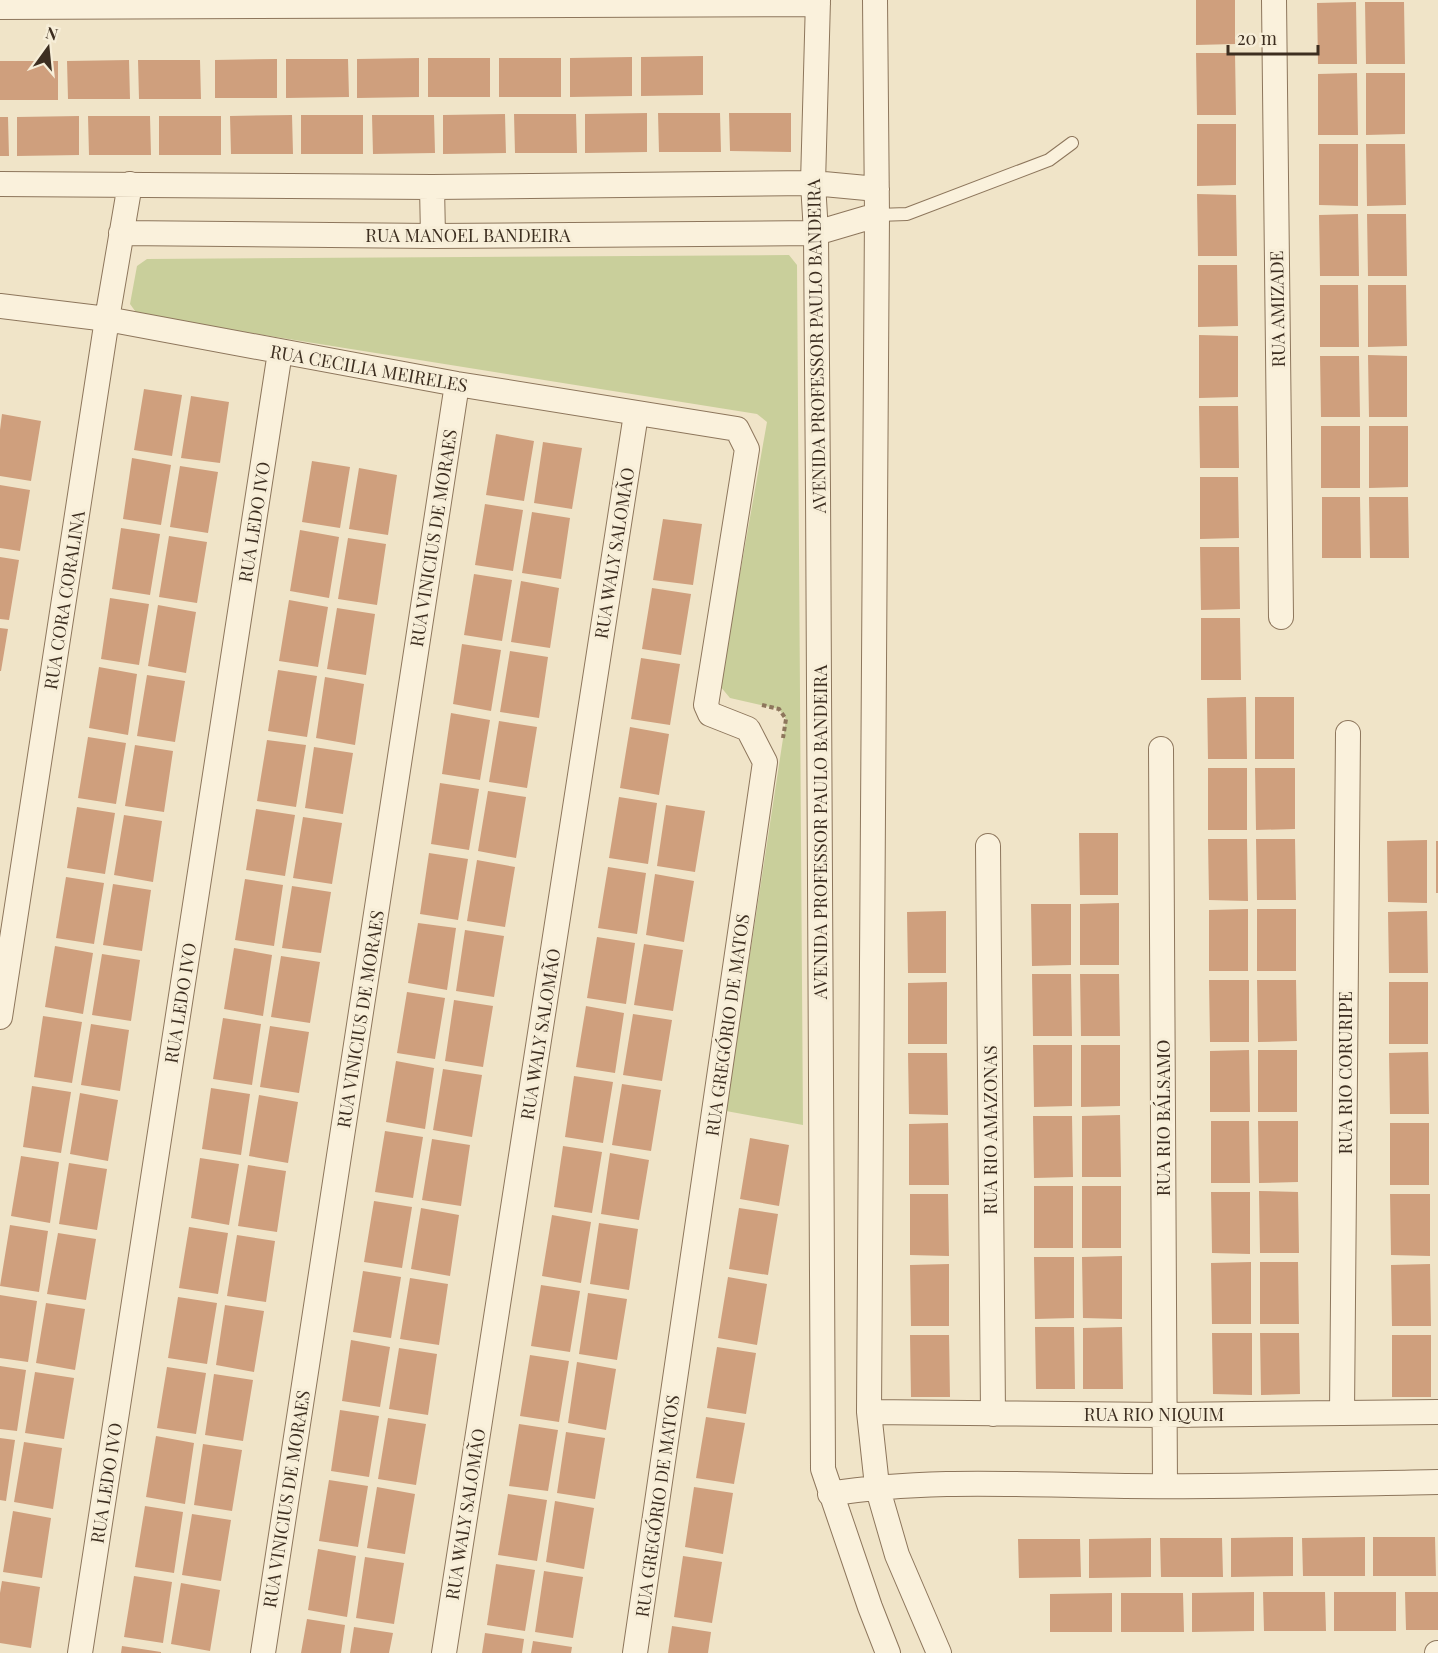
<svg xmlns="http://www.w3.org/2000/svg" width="1438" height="1653" viewBox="0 0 1438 1653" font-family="'Playfair Display',serif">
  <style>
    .green { fill: #c9cf9b }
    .building { fill: #cf9f7d }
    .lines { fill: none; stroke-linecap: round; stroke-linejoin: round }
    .service-casing { stroke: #8d765c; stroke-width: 14 }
    .minor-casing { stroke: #8d765c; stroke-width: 26 }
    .path { stroke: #8d765c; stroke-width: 4; stroke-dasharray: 4.5 3; stroke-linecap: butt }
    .service { stroke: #faf1dc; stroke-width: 12 }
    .minor { stroke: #faf1dc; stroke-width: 24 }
    .labels { text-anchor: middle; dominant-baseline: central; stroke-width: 6; stroke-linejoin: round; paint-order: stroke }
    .street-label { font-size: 18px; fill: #3d2e20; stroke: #f7eed8 }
  </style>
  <rect width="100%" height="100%" fill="#f0e4c8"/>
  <path class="green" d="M789,255L797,265L803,1125L726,1111L786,719L779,709L730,698L720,686L767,422L757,414L138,315L130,304L137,266L147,259Z"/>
  <path class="building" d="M1196,0H1235V44L1196,45Z
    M1356,2L1357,64H1318L1317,3Z
    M1365,2H1404L1405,64H1366Z
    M1196,53H1235L1236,115H1197Z
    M703,56V95L641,96V57Z
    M632,57V96L570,97V58Z
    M419,58V97L357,98V59Z
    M428,58H490V97H428Z
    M499,58H561V97H499Z
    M277,59V98H215V60Z
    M286,59H348L349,97L286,98Z
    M129,60L130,99H68L67,61Z
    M138,60H200L201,99H139Z
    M0,61H58V100H0Z
    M1357,73L1358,135H1318V74Z
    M1366,73H1405V134L1366,135Z
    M647,113V152L585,153V114Z
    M658,113H720L721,152H659Z
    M729,113H791V152L730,151Z
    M505,114L506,153L443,154V115Z
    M514,114H576L577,153H515Z
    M292,115L293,154H231L230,116Z
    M301,115H363V154H301Z
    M372,115H434L435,153L373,154Z
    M79,116V155L17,156V117Z
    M88,116H150L151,155H89Z
    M159,116H221V155H159Z
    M0,117H8L9,156H0Z
    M1197,124H1236V185L1197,186Z
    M1319,144H1358V206L1319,205Z
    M1366,144H1405L1406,205L1367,206Z
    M1197,194L1236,195L1237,256H1198Z
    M1358,214L1359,276H1320L1319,215Z
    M1367,214H1406L1407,276H1368Z
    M1198,265H1237L1238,326L1198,327Z
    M1320,285H1358L1359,347H1320Z
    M1368,285H1406L1407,346L1368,347Z
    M1199,335L1238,336V397L1199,398Z
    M1368,355L1407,356V417H1369Z
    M1320,356H1359L1360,417H1321Z
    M144,389L182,395L172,456L134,450Z
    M191,396L229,402L220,463L181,458Z
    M1199,406H1238L1239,468H1200Z
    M2,414L41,421L31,481L0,476V430Z
    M1321,426H1360V488H1321Z
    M1369,426H1408V487L1369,488Z
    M496,434L534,441L524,501L486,495Z
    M543,442L582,448L572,509L534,503Z
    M132,458L171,465L161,525L123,519Z
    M312,461L350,467L340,528L302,522Z
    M180,466L218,472L208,533L170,527Z
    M359,468L397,475L388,535L349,529Z
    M1200,477H1238L1239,538L1200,539Z
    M0,485L30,490L20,551L0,548Z
    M1322,497H1360L1361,558H1322Z
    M1369,497H1408L1409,558H1370Z
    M485,504L523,510L513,571L475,565Z
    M532,512L570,518L561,579L522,573Z
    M663,519L702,524L693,585L653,580Z
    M121,528L160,534L150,595L112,589Z
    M300,530L339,537L329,598L290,591Z
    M169,536L207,542L197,603L159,597Z
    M348,538L386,544L377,605L338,599Z
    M1200,547H1239L1240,609L1201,610Z
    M0,557L19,560L9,620L0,619Z
    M474,574L512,580L502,641L464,635Z
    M521,581L559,588L550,648L511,642Z
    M652,588L691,594L681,655L642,649Z
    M110,598L149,604L139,665L101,659Z
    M289,600L328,607L318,667L279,661Z
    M158,605L196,612L186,673L148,666Z
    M337,608L375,614L366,675L327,669Z
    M1201,618H1240L1241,680H1201Z
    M0,628L8,629L1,671H0Z
    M462,644L501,650L491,711L453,704Z
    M510,651L548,657L539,718L500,712Z
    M641,658L680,664L670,725L631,719Z
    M99,667L137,674L128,735L89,728Z
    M278,670L317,676L307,737L268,731Z
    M147,675L185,681L175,742L137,736Z
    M325,677L364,684L355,745L316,738Z
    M1246,697L1247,759H1208L1207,698Z
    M1255,697H1294V759H1255Z
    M451,713L490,720L480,780L442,774Z
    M499,721L537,727L527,788L489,782Z
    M630,727L669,734L659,795L620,788Z
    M88,737L126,743L116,804L78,798Z
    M267,740L306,745L296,807L257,801Z
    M135,745L173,751L164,812L125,806Z
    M314,747L353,753L343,814L305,808Z
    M1208,768H1247V830H1208Z
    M1255,768H1295V829L1256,830Z
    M440,783L479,789L469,850L431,844Z
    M488,791L526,797L516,858L478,851Z
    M619,797L657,803L648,864L609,858Z
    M666,805L705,811L695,872L657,866Z
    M77,807L115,813L105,874L67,868Z
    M256,809L295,815L285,876L246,870Z
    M124,815L162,821L153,882L114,875Z
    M303,817L342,823L332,884L293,878Z
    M1079,833H1118V895H1080Z
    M1208,839H1247L1248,901L1209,900Z
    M1256,839H1295L1296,900H1257Z
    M1427,840V903L1388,902L1387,841Z
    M1436,841H1438V893H1436Z
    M429,853L468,859L458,920L420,914Z
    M477,860L515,867L505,927L467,921Z
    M608,867L646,873L637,934L598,928Z
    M655,874L694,881L684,942L646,935Z
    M66,877L104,883L94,944L56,938Z
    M245,879L283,885L274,946L235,940Z
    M113,884L151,890L142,951L103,945Z
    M292,886L331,892L321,953L282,948Z
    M1119,903V965H1080V904Z
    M1031,904H1071V965L1032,966Z
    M1248,909V971H1209V910Z
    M1257,909H1296V971H1257Z
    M946,911V973H908L907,912Z
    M1427,911L1428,973H1389L1388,912Z
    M418,923L456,928L447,990L408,983Z
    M465,930L504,936L494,997L456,991Z
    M597,937L635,943L626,1004L587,998Z
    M644,944L683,950L673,1011L634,1005Z
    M55,946L93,953L83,1014L45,1007Z
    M234,948L272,955L263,1016L224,1009Z
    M102,954L140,960L131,1021L92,1015Z
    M281,956L320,962L310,1023L271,1017Z
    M1032,974H1071L1072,1036H1033Z
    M1080,974H1119L1120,1036H1081Z
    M1209,980H1249V1042H1210Z
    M1257,980H1296L1297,1041L1258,1042Z
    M947,982V1044H908V983Z
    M1389,982H1428V1044H1389Z
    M407,992L445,998L435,1059L397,1053Z
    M454,1000L493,1006L483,1067L445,1061Z
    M586,1006L624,1013L615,1073L576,1067Z
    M633,1014L672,1020L662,1081L623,1075Z
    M43,1016L82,1022L72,1083L34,1077Z
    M223,1018L261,1024L252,1085L213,1079Z
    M91,1024L129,1030L120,1091L81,1085Z
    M270,1026L309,1032L299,1093L260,1087Z
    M1033,1045H1072V1106L1034,1107Z
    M1081,1045H1120V1106L1081,1107Z
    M1249,1050L1250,1112H1210V1051Z
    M1258,1050H1297V1112H1258Z
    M1428,1052L1429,1114H1390L1389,1053Z
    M908,1053H947L948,1115L909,1114Z
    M396,1061L434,1068L425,1129L386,1122Z
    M443,1069L482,1075L472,1137L433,1130Z
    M574,1076L613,1082L603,1143L565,1137Z
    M622,1084L661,1090L651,1151L612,1145Z
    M32,1086L71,1092L61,1153L23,1147Z
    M211,1088L250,1094L241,1155L202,1149Z
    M80,1093L118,1100L108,1161L70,1154Z
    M259,1095L298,1102L288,1163L249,1156Z
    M1120,1115L1121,1177H1082V1116Z
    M1033,1116H1072L1073,1177L1034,1178Z
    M1211,1121H1249L1250,1183H1211Z
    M1258,1121H1298V1182L1259,1183Z
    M948,1123L949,1185H909V1124Z
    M1390,1123H1429V1185H1390Z
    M385,1131L423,1137L413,1198L375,1192Z
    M750,1138L789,1145L779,1206L740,1199Z
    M432,1139L470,1145L461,1206L422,1200Z
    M563,1146L602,1152L592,1213L554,1207Z
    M610,1153L649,1160L639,1220L601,1214Z
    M21,1156L59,1162L50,1223L11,1216Z
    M200,1158L239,1164L229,1225L191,1218Z
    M69,1163L107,1169L97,1230L59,1224Z
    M248,1165L286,1171L277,1232L238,1226Z
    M1034,1186H1073V1248H1034Z
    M1082,1186H1121V1248H1082Z
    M1259,1191L1298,1192L1299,1253H1260Z
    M1211,1192H1250V1254L1212,1253Z
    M910,1194H948L949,1256L910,1255Z
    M1390,1194H1430V1256L1391,1255Z
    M374,1201L412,1207L402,1268L364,1262Z
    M421,1208L459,1215L450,1276L411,1269Z
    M739,1208L778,1214L768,1275L729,1269Z
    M552,1215L591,1222L581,1283L542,1276Z
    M599,1223L638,1229L629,1290L590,1284Z
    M10,1225L48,1231L39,1292L0,1286Z
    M189,1227L228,1233L218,1294L179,1288Z
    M58,1233L96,1239L86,1300L47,1294Z
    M237,1235L275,1241L266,1302L227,1296Z
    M1122,1256V1319L1083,1318L1082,1257Z
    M1034,1257H1074V1318L1035,1319Z
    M1251,1262V1324H1212L1211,1263Z
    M1260,1262H1298L1299,1324H1260Z
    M949,1264V1326H911L910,1265Z
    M1430,1264L1431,1326H1392L1391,1265Z
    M363,1271L401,1277L391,1338L353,1332Z
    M728,1277L767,1284L757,1345L718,1338Z
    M410,1278L448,1284L439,1345L400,1339Z
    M541,1285L580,1291L570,1352L531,1346Z
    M588,1293L627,1299L617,1360L579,1354Z
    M0,1295L37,1301L28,1362L0,1358Z
    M178,1297L217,1303L207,1364L168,1358Z
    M46,1303L85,1309L75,1370L36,1363Z
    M225,1305L264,1311L254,1372L216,1365Z
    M1035,1327H1074L1075,1389H1036Z
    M1122,1327L1123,1389H1083V1328Z
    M1212,1333H1252V1395L1213,1394Z
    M1260,1333H1299L1300,1394L1261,1395Z
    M910,1335H949L950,1397H911Z
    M1392,1335H1431V1397H1392Z
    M351,1340L390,1347L380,1407L342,1401Z
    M717,1347L756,1353L746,1414L707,1408Z
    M399,1348L437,1354L428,1415L389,1409Z
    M530,1355L569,1361L559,1422L520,1416Z
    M577,1362L616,1369L606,1430L568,1423Z
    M0,1366L26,1370L17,1431L0,1429Z
    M167,1367L206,1373L196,1434L157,1428Z
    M35,1372L74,1378L64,1439L25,1433Z
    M214,1374L253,1380L243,1441L205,1435Z
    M340,1410L379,1416L369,1477L331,1471Z
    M706,1417L745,1423L734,1484L696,1478Z
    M388,1418L426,1424L416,1485L378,1479Z
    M519,1424L558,1430L548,1491L509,1486Z
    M566,1432L605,1438L595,1499L557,1493Z
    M156,1436L194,1443L185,1504L146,1497Z
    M0,1438L15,1440L6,1501L0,1500Z
    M24,1442L62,1448L53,1509L14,1502Z
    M203,1444L242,1450L232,1511L194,1505Z
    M329,1480L368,1486L358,1547L319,1541Z
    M377,1487L415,1494L405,1554L367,1548Z
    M694,1487L733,1493L723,1554L685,1547Z
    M508,1494L547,1500L537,1561L498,1555Z
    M555,1501L594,1508L584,1569L546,1562Z
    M145,1506L183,1512L174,1573L135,1567Z
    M13,1511L51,1518L42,1578L3,1572Z
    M192,1514L231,1520L221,1581L182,1575Z
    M1293,1537V1576L1231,1577V1538Z
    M1365,1537V1576H1303L1302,1538Z
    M1373,1537H1435L1436,1576H1373Z
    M1151,1538V1577L1089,1578V1539Z
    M1160,1538H1222L1223,1577H1161Z
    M1018,1539H1080L1081,1577L1019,1578Z
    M318,1549L356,1556L347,1617L308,1610Z
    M683,1556L722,1562L712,1623L674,1617Z
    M365,1557L404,1563L394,1624L356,1618Z
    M496,1564L535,1570L525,1631L487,1625Z
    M544,1571L583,1577L573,1638L535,1632Z
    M134,1576L172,1582L163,1643L124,1637Z
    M2,1581L40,1587L31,1648L0,1643V1593Z
    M181,1583L220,1590L210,1651L171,1644Z
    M1254,1592V1631L1192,1632V1593Z
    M1263,1592H1325L1326,1631H1264Z
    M1334,1592H1396V1631H1334Z
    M1405,1592H1438V1630H1406Z
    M1112,1593V1632H1050V1594Z
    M1121,1593H1183L1184,1632H1121Z
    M307,1619L345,1625L341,1653H301Z
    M672,1626L711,1632L708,1653H668Z
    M354,1627L393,1633L389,1653H350Z
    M485,1633L524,1639L522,1653H482Z
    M533,1641L572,1647L571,1653H531Z
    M122,1646L161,1652V1653H121Z"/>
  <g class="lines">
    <g class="service-casing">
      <path id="service" d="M877,215L907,214L1049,160L1072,143"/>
    </g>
    <g class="minor-casing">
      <path id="minor" d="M818,0L813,183L816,233L818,492L823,1469L870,1607L888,1653
        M875,0L877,215L869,1412L877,1486L897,1555L939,1653
        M1274,0L1281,617
        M0,7L818,4
        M0,184L432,187L813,183L877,189
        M432,187L433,236
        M121,233L433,236L816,233L877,215
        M0,306L107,319L457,384L737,429L747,449L706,705L710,714L748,729L765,762L635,1653
        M1161,749L1165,1486
        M988,846L993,1414
        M0,1017L107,319L130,184
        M869,1412L1165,1415L1438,1412
        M1342,1413L1348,733
        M830,1494C927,1478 1027,1485 1125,1486C1229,1487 1334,1484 1438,1482
        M80,1653L280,352
        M263,1653L457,384
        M444,1653L636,414
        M1437,1653H1438"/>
    </g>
    <path class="path" d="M762,705L779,709L786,719L783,738"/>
    <use href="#service" class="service"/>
    <use href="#minor" class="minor"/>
  </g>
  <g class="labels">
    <g class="street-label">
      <text x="468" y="235">RUA MANOEL BANDEIRA</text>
      <text transform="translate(1277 309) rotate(-91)">RUA AMIZADE</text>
      <text transform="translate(816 346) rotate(-91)">AVENIDA PROFESSOR PAULO BANDEIRA</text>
      <text transform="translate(369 368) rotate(10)">RUA CECILIA MEIRELES</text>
      <text transform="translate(254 522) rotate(-81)">RUA LEDO IVO</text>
      <text transform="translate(433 538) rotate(-81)">RUA VINICIUS DE MORAES</text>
      <text transform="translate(614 553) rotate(-81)">RUA WALY SALOMÃO</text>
      <text transform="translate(64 600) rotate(-81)">RUA CORA CORALINA</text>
      <text transform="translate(820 832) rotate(-90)">AVENIDA PROFESSOR PAULO BANDEIRA</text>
      <text transform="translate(180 1003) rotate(-81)">RUA LEDO IVO</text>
      <text transform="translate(360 1019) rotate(-81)">RUA VINICIUS DE MORAES</text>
      <text transform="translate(727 1025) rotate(-82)">RUA GREGÓRIO DE MATOS</text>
      <text transform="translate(540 1034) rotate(-81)">RUA WALY SALOMÃO</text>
      <text transform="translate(1345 1073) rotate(-90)">RUA RIO CORURIPE</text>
      <text transform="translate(1163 1118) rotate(-90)">RUA RIO BÁLSAMO</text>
      <text transform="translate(990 1130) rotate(-90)">RUA RIO AMAZONAS</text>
      <text x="1154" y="1414">RUA RIO NIQUIM</text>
      <text transform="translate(106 1483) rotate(-81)">RUA LEDO IVO</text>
      <text transform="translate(286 1499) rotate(-81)">RUA VINICIUS DE MORAES</text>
      <text transform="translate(657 1506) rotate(-82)">RUA GREGÓRIO DE MATOS</text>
      <text transform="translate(465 1514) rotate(-81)">RUA WALY SALOMÃO</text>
    </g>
  </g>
  <g transform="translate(48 48) rotate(15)" stroke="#f7eed8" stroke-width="4.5" paint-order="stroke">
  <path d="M0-4.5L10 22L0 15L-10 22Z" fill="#3d2e20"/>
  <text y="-9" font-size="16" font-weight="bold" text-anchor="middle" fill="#3d2e20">N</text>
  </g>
  <path d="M1228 45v9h90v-9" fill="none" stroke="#3d2e20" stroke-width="3"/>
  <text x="1237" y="45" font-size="18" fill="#3d2e20" stroke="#f7eed8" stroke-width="4.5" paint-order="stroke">20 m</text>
</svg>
